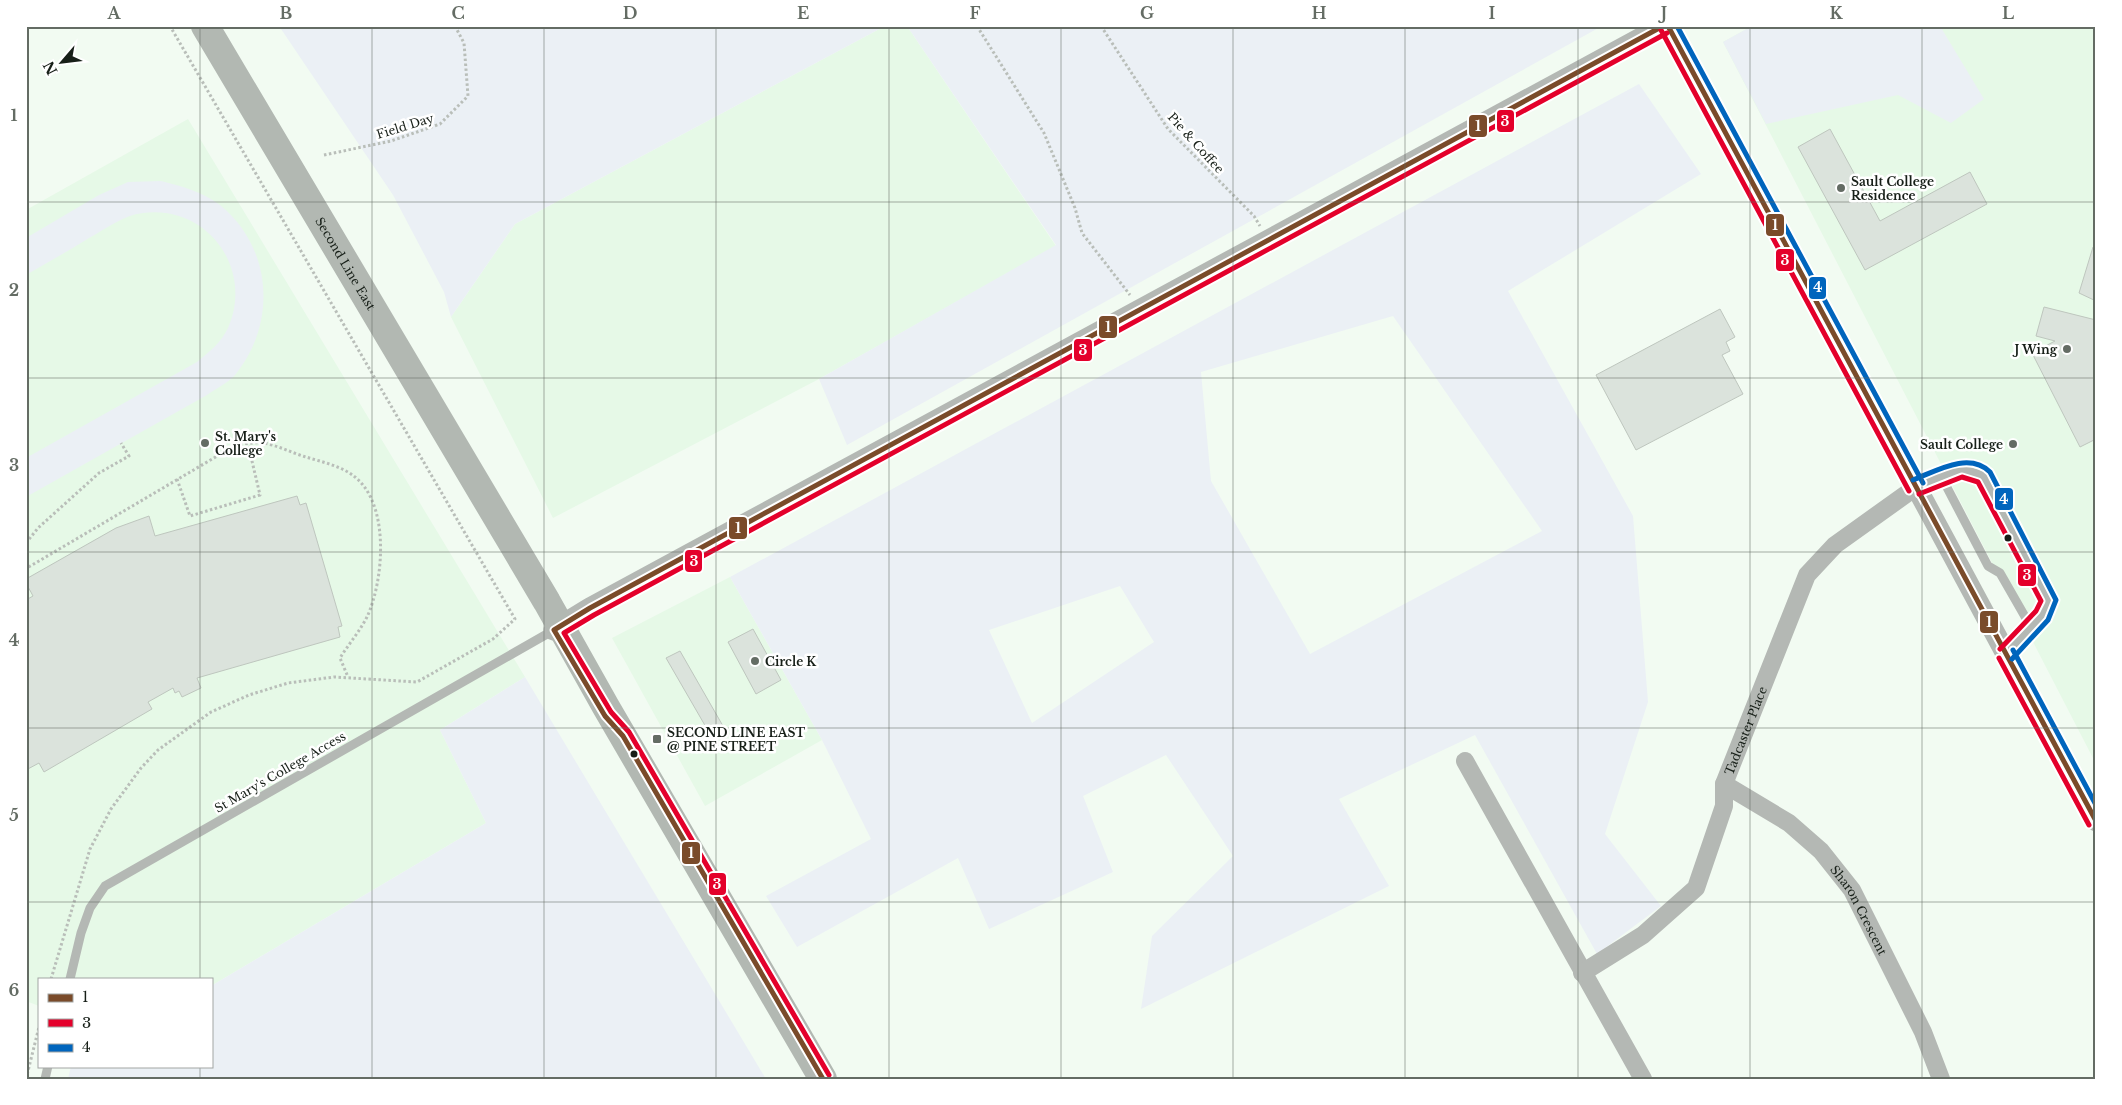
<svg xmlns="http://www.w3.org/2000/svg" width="2122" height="1105" viewBox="0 0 2122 1105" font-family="'Libre Baskerville',serif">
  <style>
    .built { fill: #e6f9e7 }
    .green { fill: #ebf0f5; fill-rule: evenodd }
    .building { fill: #dbe3dc; stroke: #bec6be }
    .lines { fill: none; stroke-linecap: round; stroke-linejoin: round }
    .path { stroke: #b9beb9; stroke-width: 3; stroke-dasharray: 2.5 2.5; stroke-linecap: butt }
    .service { stroke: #b4b8b4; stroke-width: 9 }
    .minor { stroke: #b4b8b4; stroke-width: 18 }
    .tertiary { stroke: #b4b8b4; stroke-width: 21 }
    .trunk { stroke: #b2b8b2; stroke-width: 28 }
    .bus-1-casing { stroke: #fff; stroke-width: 9 }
    .bus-2-casing { stroke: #fff; stroke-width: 9 }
    .bus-3-casing { stroke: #fff; stroke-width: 9 }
    .bus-1 { stroke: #7a4b2a; stroke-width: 5 }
    .bus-2 { stroke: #e4002b; stroke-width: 5 }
    .bus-3 { stroke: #0065bd; stroke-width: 5 }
    .grid { fill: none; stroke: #646c64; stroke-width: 1; stroke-opacity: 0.55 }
    .poi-dot { fill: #646c64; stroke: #fff; stroke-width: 2 }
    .bus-dot { fill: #171f18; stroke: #fff; stroke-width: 2 }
    .labels { text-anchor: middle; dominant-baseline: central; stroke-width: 5; stroke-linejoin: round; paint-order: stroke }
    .street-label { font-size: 12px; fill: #171f18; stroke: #fff }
    .poi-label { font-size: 12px; font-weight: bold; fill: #171f18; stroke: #fff; text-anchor: start }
    .line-badge { stroke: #fff; stroke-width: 2 }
    .badge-label { font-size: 14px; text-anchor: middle; font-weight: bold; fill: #fff }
    .neatline { fill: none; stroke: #646c64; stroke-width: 2 }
    .grid-label { font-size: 16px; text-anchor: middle; font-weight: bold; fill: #646c64 }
  </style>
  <rect width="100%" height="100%" fill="#f2fbf2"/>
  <path class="built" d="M885,26H907L1056,246L819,379L553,518L451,317L515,224Z
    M1752,26H2096V764L1723,42Z
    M188,119L525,677L440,730L486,823L211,986V979H39V1006L26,1001V210Z
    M730,577L822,740L705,806L612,638Z"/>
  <path class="green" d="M279,26H885L515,224L451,317L444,292L393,195Z
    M907,26H1602L847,445L819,379L1056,245Z
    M1752,26H1940L1984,99L1951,123L1898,95L1766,124L1723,42Z
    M1639,84L1701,174L1508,291L1633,516L1648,702L1605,834L1661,906L1597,954L1475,735L1339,799L1389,886L1141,1009L1152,936L1233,856L1166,755L1083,796L1113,872L989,929L958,858L797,947L766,896L871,839L822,740L730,577ZM1393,316L1542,531L1310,654L1211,481L1201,372ZM1120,586L1154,642L1032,723L989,630Z
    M161,181C181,186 203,192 220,205C273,248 277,324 235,375C228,383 215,389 207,395L26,497V458L197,362C209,352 221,343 228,328C254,269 208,205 143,213C123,215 106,229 89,238C68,251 47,263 26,275V238L99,195L128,182Z
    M525,677L766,1079H68L71,1066H211V986L486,823L440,730Z"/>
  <path class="building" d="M1830,129L1880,221L1970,172L1987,204L1865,270L1798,147Z
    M2093,247L2096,248V301L2079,293Z
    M2044,307L2096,320V439L2080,447L2032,353L2055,341L2036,336Z
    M1720,309L1735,337L1726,342L1730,351L1722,355L1743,394L1636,450L1596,375Z
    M297,496L300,505L306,503L342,626L338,627L340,637L197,678L201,688L182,697L179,691L175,693L173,688L148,702L152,709L44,772L39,763L26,770V600L33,596L26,583V579L116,528L149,516L155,536Z
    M753,629L781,680L756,694L728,642Z
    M680,651L727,733L714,741L666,658Z"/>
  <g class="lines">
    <path class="path" d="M977,26L1044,133L1075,208L1082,233L1130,295
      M1101,26L1168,129L1254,216L1260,226
      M324,155L391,141L440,124L468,96L464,43L455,26
      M177,479L190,516L260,495L248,444
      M26,543L38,528L99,473L129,456L121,443
      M26,565L27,568L236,445C244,444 254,442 263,443C277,445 292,453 306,457C322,462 342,466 355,477C390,505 384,580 367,617C360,631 348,645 340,658L348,677
      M51,979L90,849L111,809L141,768L158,750L211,712L249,695L288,683L334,677L417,682L493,639L515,619L170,26
      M26,1079L39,1027"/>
    <path class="service" d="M1941,476L1988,566L2000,573L2031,627
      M1916,487L1962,469L1983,476L2049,601L2042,615L2006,654
      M70,979L81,933L90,908L105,886L554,630
      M45,1079L48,1066"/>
    <g class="minor">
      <path d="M1465,761L1643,1079"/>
      <path id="s1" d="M1724,784L1789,823L1821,851L1852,890L1923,1032L1941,1079"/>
      <path id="s2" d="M1582,973L1643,935L1696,888L1724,806V784L1807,575L1835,545L1916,487"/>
    </g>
    <path class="tertiary" d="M1668,26L2096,821
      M554,630L590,608L1663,26"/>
    <path class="trunk" id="s3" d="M205,26L547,602L606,707L823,1079"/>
    <g class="bus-1-casing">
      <path id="bus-1" d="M1668,26L2096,821
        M554,630L590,608L1663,26
        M554,630L605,716L623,736L823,1079"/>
    </g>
    <g class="bus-2-casing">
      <path id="bus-2" d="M1661,30L1909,491
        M1919,494L1962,477L1978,482L2041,601L2036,611L2000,649
        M1999,658L2089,825
        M829,1075L629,732L611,712L564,633L594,615L1667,33"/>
    </g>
    <g class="bus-3-casing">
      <path id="bus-3" d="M1677,26L1923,483
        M1913,480C1936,471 1969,451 1990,472L2056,600L2048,620L2012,659
        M2013,650L2096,805"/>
    </g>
    <use href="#bus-1" class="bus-1"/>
    <use href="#bus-2" class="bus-2"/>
    <use href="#bus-3" class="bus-3"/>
  </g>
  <path class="grid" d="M200,26V979M372,26V1079M544,26V1079M716,26V1079M889,26V1079M1061,26V1079M1233,26V1079M1405,26V1079M1578,26V1079M1750,26V1079M1922,26V1079M26,202H2096M26,378H2096M26,552H2096M26,728H2096M26,902H2096M200,1066V1079"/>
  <g class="poi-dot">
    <circle cx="1841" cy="188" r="5"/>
    <circle cx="2067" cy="349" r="5"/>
    <circle cx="205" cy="443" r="5"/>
    <circle cx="2013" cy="444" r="5"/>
    <circle cx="755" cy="661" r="5"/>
    <rect x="652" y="734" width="10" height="10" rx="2.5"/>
  </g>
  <g class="bus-dot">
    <circle cx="2008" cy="538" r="4.5"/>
    <circle cx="634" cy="754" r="4.5"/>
  </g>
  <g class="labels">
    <g class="street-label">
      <text transform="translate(405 126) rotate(-17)">Field Day</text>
      <text transform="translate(1196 143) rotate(48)">Pie &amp; Coffee</text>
      <text stroke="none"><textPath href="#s3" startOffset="276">Second Line East</textPath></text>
      <text stroke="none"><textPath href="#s2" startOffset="309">Tadcaster Place</textPath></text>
      <text transform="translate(280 772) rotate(-30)">St Mary's College Access</text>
      <text stroke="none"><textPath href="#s1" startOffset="189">Sharon Crescent</textPath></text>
    </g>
    <g class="poi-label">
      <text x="1851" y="181">Sault College<tspan x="1851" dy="14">Residence</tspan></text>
      <text x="2057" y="349" text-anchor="end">J Wing</text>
      <text x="215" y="436">St. Mary's<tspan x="215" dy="14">College</tspan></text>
      <text x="2003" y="444" text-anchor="end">Sault College</text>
      <text x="765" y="661">Circle K</text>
      <text x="667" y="732">SECOND LINE EAST<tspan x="667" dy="14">@ PINE STREET</tspan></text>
    </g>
  </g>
  <g class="line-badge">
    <rect x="1496" y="109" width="19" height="24" rx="5" fill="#e4002b"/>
    <rect x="1468" y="114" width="20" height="24" rx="5" fill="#7a4b2a"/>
    <rect x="1765" y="213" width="20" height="24" rx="5" fill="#7a4b2a"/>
    <rect x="1775" y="248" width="20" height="24" rx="5" fill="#e4002b"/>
    <rect x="1808" y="276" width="19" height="24" rx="5" fill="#0065bd"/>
    <rect x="1098" y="315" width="20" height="24" rx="5" fill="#7a4b2a"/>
    <rect x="1073" y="338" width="20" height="24" rx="5" fill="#e4002b"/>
    <rect x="1994" y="487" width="20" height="24" rx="5" fill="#0065bd"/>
    <rect x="728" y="516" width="20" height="24" rx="5" fill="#7a4b2a"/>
    <rect x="684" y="549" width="19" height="24" rx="5" fill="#e4002b"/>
    <rect x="2017" y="563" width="20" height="24" rx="5" fill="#e4002b"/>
    <rect x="1979" y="610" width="20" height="24" rx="5" fill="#7a4b2a"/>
    <rect x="681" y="841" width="20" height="24" rx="5" fill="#7a4b2a"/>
    <rect x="708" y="872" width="19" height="24" rx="5" fill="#e4002b"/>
  </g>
  <g class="badge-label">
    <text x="1505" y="126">3</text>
    <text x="1478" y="131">1</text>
    <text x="1775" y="230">1</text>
    <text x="1785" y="265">3</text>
    <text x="1818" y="292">4</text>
    <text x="1108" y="332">1</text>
    <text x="1083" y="355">3</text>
    <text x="2004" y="504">4</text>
    <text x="738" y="533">1</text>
    <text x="694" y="566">3</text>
    <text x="2027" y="580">3</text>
    <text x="1989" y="627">1</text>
    <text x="691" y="858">1</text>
    <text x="717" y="889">3</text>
  </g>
  <rect width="2122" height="1105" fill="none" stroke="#ffffff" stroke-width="55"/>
  <rect x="38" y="978" width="175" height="90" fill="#ffffff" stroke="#a2a5a3"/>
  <rect x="48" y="994" width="25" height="8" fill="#7a4b2a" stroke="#a2a5a3"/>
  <text x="82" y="1002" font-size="15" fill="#171f18">1</text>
  <rect x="48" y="1019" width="25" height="8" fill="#e4002b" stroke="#a2a5a3"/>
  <text x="82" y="1028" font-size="15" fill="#171f18">3</text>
  <rect x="48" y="1044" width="25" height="8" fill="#0065bd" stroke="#a2a5a3"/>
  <text x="82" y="1052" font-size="15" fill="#171f18">4</text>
  <g transform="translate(62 62) rotate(242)" stroke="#ffffff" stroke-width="4" paint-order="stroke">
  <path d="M0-4L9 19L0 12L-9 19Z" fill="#171f18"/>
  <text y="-8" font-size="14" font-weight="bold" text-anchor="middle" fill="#171f18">N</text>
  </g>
  <rect x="28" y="28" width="2066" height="1050" class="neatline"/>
  <g class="grid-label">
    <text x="114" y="19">A</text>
    <text x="286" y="19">B</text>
    <text x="458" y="19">C</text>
    <text x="630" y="19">D</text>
    <text x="803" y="19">E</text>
    <text x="975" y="19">F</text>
    <text x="1147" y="19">G</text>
    <text x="1319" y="19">H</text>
    <text x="1492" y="19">I</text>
    <text x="1664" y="19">J</text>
    <text x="1836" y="19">K</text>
    <text x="2008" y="19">L</text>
    <text x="14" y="121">1</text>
    <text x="14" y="296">2</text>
    <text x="14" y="471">3</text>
    <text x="14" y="646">4</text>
    <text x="14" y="821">5</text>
    <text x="14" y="996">6</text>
  </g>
</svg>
